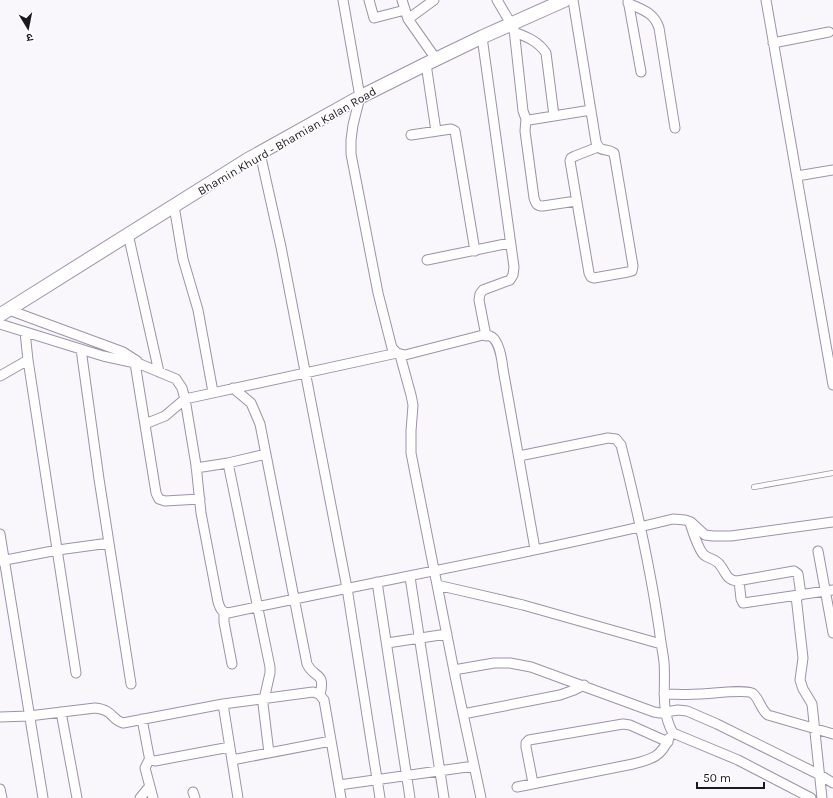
<svg xmlns="http://www.w3.org/2000/svg" width="833" height="798" viewBox="0 0 833 798" font-family="Karla,'Noto Sans Devanagari',sans-serif">
  <style>
    .lines { fill: none; stroke-linecap: round; stroke-linejoin: round }
    .lane-casing { stroke: #9d92aa; stroke-width: 6 }
    .street-casing { stroke: #9d92aa; stroke-width: 11 }
    .secondary-casing { stroke: #9d92aa; stroke-width: 15 }
    .lane { stroke: #fff; stroke-width: 4.5 }
    .street { stroke: #fff; stroke-width: 9 }
    .secondary { stroke: #fff; stroke-width: 13 }
    .labels { text-anchor: middle; dominant-baseline: central; stroke-width: 3; stroke-linejoin: round; paint-order: stroke }
    .street-label { font-size: 12px; fill: #1c1821; stroke: #fff }
  </style>
  <rect width="100%" height="100%" fill="#f9f7fc"/>
  <g class="lines">
    <g class="lane-casing">
      <path id="lane" d="M754,487L833,473"/>
    </g>
    <g class="street-casing">
      <path id="street" d="M343,0L360,97L353,125L351,140V154L378,293L392,348L397,353L405,355L483,335C485,335 488,335 490,336C499,339 502,360 503,369L535,549
        M369,0L374,18L405,10
        M402,0L408,19L436,59
        M497,0L514,29L523,111L526,119L529,120L591,110
        M573,0L596,142C601,154 606,147 614,153L633,266L632,271L628,272L594,278L591,277L589,273L570,161L571,158L575,156L598,147
        M628,0L641,72
        M766,0L833,385
        M628,3C642,10 654,12 659,28L675,128
        M408,19L434,0
        M514,32C527,37 538,41 546,53L554,116
        M482,37L514,267L513,275L510,280L483,290L480,294L479,300L486,336
        M773,43L829,32
        M426,64L436,131
        M526,119L525,131L534,198C536,204 537,206 543,206L576,201
        M411,135L451,129L455,131L475,251
        M260,153L281,247L347,588L380,798
        M797,176L833,170
        M174,206L183,259L198,310L213,392
        M128,234L159,372
        M427,260L510,243
        M9,310L123,352L137,361
        M0,324L103,356L140,364L176,379L182,388L185,399L196,465L201,513L218,602C220,608 221,612 228,613C376,581 526,555 673,519L685,520L691,522L705,535L713,536H731L833,522
        M25,332L28,360L76,673
        M81,349L99,479L131,684
        M400,355L411,395L413,405L411,431V453L455,676L481,798
        M135,363L156,493L159,499L165,501L200,499
        M0,376L28,360
        M233,388L251,403L260,424L307,664C314,679 326,671 320,695
        M145,424L165,416L185,399L397,353
        M519,456L608,438L616,439L621,445C637,508 651,571 660,635C661,644 663,653 664,662C666,686 660,711 673,733L738,760L811,798
        M228,463L270,667V673L263,704L269,753
        M196,468L228,463L266,454
        M690,523C693,532 698,549 704,555C709,559 716,559 720,565C726,572 726,580 737,581L794,571L798,574L801,595
        M0,534L43,798
        M818,551L833,633
        M0,561L58,550L109,543
        M410,577L444,798
        M739,581L741,599L743,603L833,590
        M377,582L410,798
        M437,585L523,605L661,644
        M796,596L803,658L800,680L803,689L812,704L822,798
        M224,612V622L232,664
        M387,643L447,634
        M454,670L494,663H510L531,667L654,712L660,713L678,710L687,711L717,724L820,775L833,783
        M664,694C676,694 687,695 699,694C710,694 743,689 752,693C759,697 760,709 768,715L833,734
        M223,704L238,798
        M61,712L77,798
        M463,714L560,695L574,690L584,685
        M0,717L29,716L95,708C114,710 110,719 123,723L223,704L313,692L319,694L324,700L341,798
        M142,719L149,756L151,760L155,761L230,747
        M150,758L145,768L153,798
        M232,760L331,741
        M533,783L526,747V743L529,740L623,724L630,725L668,742
        M339,785L474,766
        M517,787L633,764C652,759 661,757 669,738
        M0,789L2,798
        M193,792L195,798
        M140,798L149,787"/>
    </g>
    <g class="secondary-casing">
      <path id="secondary" d="M0,315L247,160L360,97L426,64L482,37L565,0"/>
    </g>
    <use href="#lane" class="lane"/>
    <use href="#street" class="street"/>
    <use href="#secondary" class="secondary"/>
  </g>
  <g class="labels">
    <g class="street-label">
      <text transform="translate(287 141) rotate(-30)">Bhamin Khurd - Bhamian Kalan Road</text>
    </g>
  </g>
  <g transform="translate(28 28) rotate(170)" stroke="#ffffff" stroke-width="3" paint-order="stroke">
  <path d="M0-3L7 15L0 10L-7 15Z" fill="#1c1821"/>
  <text y="-6" font-size="11" font-weight="bold" text-anchor="middle" fill="#1c1821">उ</text>
  </g>
  <path d="M697 782v6h67v-6" fill="none" stroke="#1c1821" stroke-width="2"/>
  <text x="703" y="782" font-size="12" fill="#1c1821" stroke="#ffffff" stroke-width="3" paint-order="stroke">50 m</text>
</svg>
